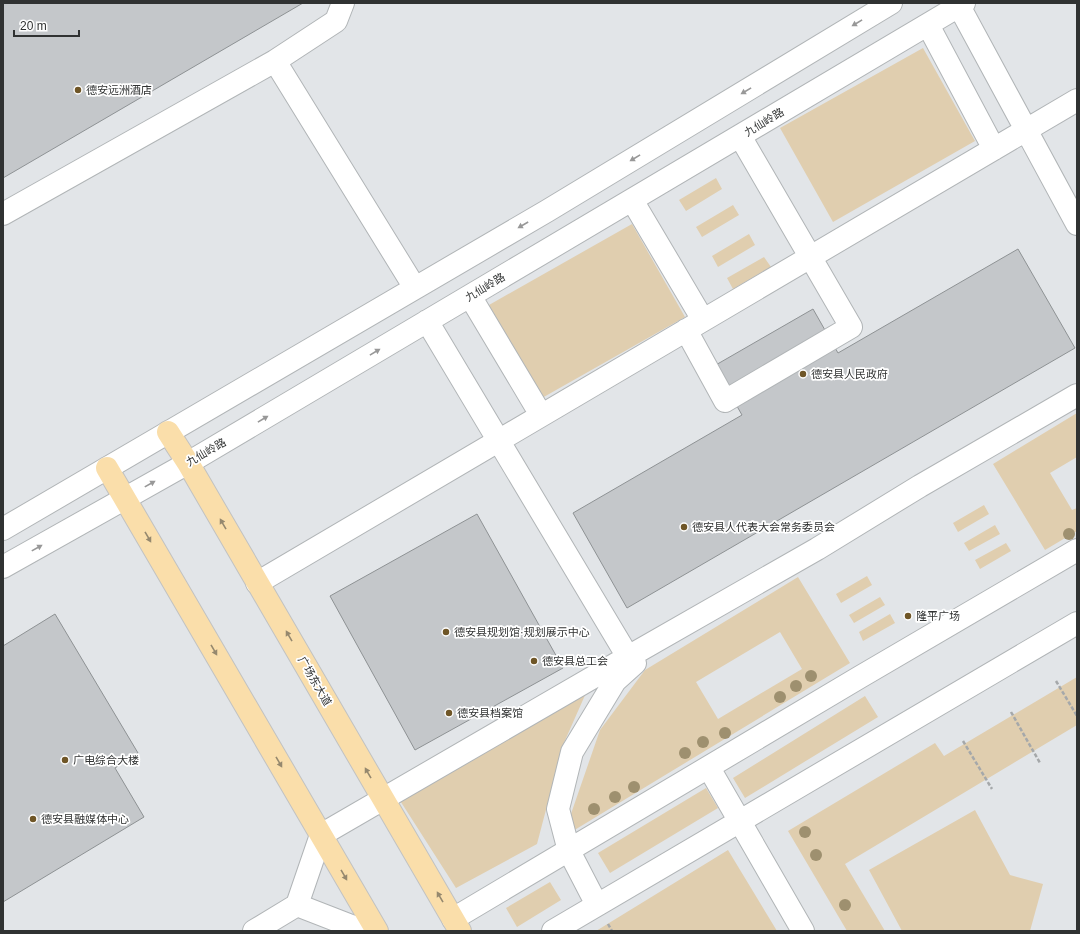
<svg xmlns="http://www.w3.org/2000/svg" width="1080" height="934" viewBox="0 0 1080 934" font-family="Arial,'Noto Sans SC',sans-serif">
  <style>
    .green { fill: #e0ceaf; fill-rule: evenodd }
    .building { fill: #c4c7ca; stroke: #8e9294 }
    .lines { fill: none; stroke-linecap: round; stroke-linejoin: round }
    .minor-casing { stroke: #b1b5b7; stroke-width: 24 }
    .major-casing { stroke: #c1c2c2; stroke-width: 24 }
    .path { stroke: #a5a8aa; stroke-width: 2.5; stroke-dasharray: 4 2; stroke-linecap: butt }
    .minor { stroke: #fff; stroke-width: 22 }
    .major { stroke: #fadeaa; stroke-width: 22 }
    .tree { fill: #9e906f }
    .oneway { fill: #989898 }
    .oneway2 { fill: #95886e }
    .poi-dot { fill: #6f5627; stroke: #fff; stroke-width: 1.5 }
    .labels { text-anchor: middle; dominant-baseline: central; stroke-width: 3.5; stroke-linejoin: round; paint-order: stroke }
    .poi-label { font-size: 11px; fill: #303232; stroke: #fff; text-anchor: start }
    .street-label { font-size: 11px; fill: #303232; stroke: #fff }
  </style>
  <rect width="100%" height="100%" fill="#e2e5e8"/>
  <path class="green" d="M923,48L975,141L833,222L780,128Z
    M716,178L722,189L686,211L679,200Z
    M733,205L739,215L702,237L696,227Z
    M632,224L685,317L542,398L489,305Z
    M749,234L755,245L718,267L712,256Z
    M764,257L771,267L733,289L727,278Z
    M1077,413V457L1050,473L1072,510L1077,508V531L1045,550L993,464Z
    M984,505L989,514L958,532L953,523Z
    M995,525L1000,534L969,551L964,543Z
    M1006,543L1011,551L980,569L975,560Z
    M867,576L872,585L841,603L836,594Z
    M798,577L850,663L563,837L600,730L645,670ZM780,632L802,669L718,719L696,682Z
    M880,597L885,605L854,623L849,615Z
    M890,614L895,623L863,641L859,632Z
    M1077,677V725L845,864L885,931H847L788,831L935,743L944,756Z
    M586,693L563,745L537,844L456,888L399,799Z
    M865,696L878,717L745,798L733,778Z
    M706,788L718,808L610,873L598,853Z
    M975,810L1010,875L1043,884L1030,931H902L869,870Z
    M728,850L777,931H596Z
    M550,882L561,900L517,927L506,908Z"/>
  <path class="building" d="M3,3H303L3,178Z
    M1018,249L1075,348L627,608L573,513L742,415L714,366L813,309L838,353Z
    M477,514L563,668L415,750L330,596Z
    M55,614L138,753L115,768L144,817L3,902V646Z"/>
  <g class="lines">
    <g class="minor-casing">
      <path id="minor" d="M959,6L1077,224
        M928,25L994,149
        M275,61L415,288
        M632,200L703,320
        M3,214L275,61L336,21L343,3
        M470,296L541,415
        M427,321L628,657
        M686,330L725,401L851,327L740,136
        M3,529L547,211L891,3
        M3,567L188,463L964,3
        M257,583L1077,100
        M709,768L803,931
        M597,905L569,851L558,809L572,752L615,681L635,663
        M453,919L860,677L1077,550
        M254,931L297,905
        M364,931L297,905L321,835L628,657L817,549L920,486L1077,395
        M553,931L1077,623"/>
    </g>
    <g class="major-casing">
      <path id="major" d="M168,432L188,463L460,931
        M107,468L377,931"/>
    </g>
    <path class="path" d="M1056,681L1077,716
      M1011,712L1040,763
      M963,741L992,789
      M608,924L612,931"/>
    <use href="#minor" class="minor"/>
    <use href="#major" class="major"/>
  </g>
  <g class="tree">
    <circle cx="1069" cy="534" r="6"/>
    <circle cx="811" cy="676" r="6"/>
    <circle cx="796" cy="686" r="6"/>
    <circle cx="780" cy="697" r="6"/>
    <circle cx="725" cy="733" r="6"/>
    <circle cx="703" cy="742" r="6"/>
    <circle cx="685" cy="753" r="6"/>
    <circle cx="634" cy="787" r="6"/>
    <circle cx="615" cy="797" r="6"/>
    <circle cx="594" cy="809" r="6"/>
    <circle cx="805" cy="832" r="6"/>
    <circle cx="816" cy="855" r="6"/>
    <circle cx="845" cy="905" r="6"/>
  </g>
  <defs><path id="oneway-solid" d="M-6-.8H1V-3.2L6.5 0L1 3.2V.8H-6Z"/></defs>
  <g class="oneway">
    <use href="#oneway-solid" transform="translate(857 23) rotate(149)"/>
    <use href="#oneway-solid" transform="translate(746 91) rotate(149)"/>
    <use href="#oneway-solid" transform="translate(635 158) rotate(149)"/>
    <use href="#oneway-solid" transform="translate(523 225) rotate(150)"/>
    <use href="#oneway-solid" transform="translate(375 352) rotate(-31)"/>
    <use href="#oneway-solid" transform="translate(263 419) rotate(-31)"/>
    <use href="#oneway-solid" transform="translate(150 484) rotate(-29)"/>
    <use href="#oneway-solid" transform="translate(37 548) rotate(-29)"/>
  </g>
  <g class="oneway2">
    <use href="#oneway-solid" transform="translate(223 524) rotate(-120)"/>
    <use href="#oneway-solid" transform="translate(148 537) rotate(60)"/>
    <use href="#oneway-solid" transform="translate(289 636) rotate(-120)"/>
    <use href="#oneway-solid" transform="translate(214 650) rotate(60)"/>
    <use href="#oneway-solid" transform="translate(279 762) rotate(60)"/>
    <use href="#oneway-solid" transform="translate(368 773) rotate(-120)"/>
    <use href="#oneway-solid" transform="translate(344 875) rotate(60)"/>
    <use href="#oneway-solid" transform="translate(440 897) rotate(-120)"/>
  </g>
  <g class="poi-dot">
    <circle cx="78" cy="90" r="4"/>
    <circle cx="803" cy="374" r="4"/>
    <circle cx="684" cy="527" r="4"/>
    <circle cx="908" cy="616" r="4"/>
    <circle cx="446" cy="632" r="4"/>
    <circle cx="534" cy="661" r="4"/>
    <circle cx="449" cy="713" r="4"/>
    <circle cx="65" cy="760" r="4"/>
    <circle cx="33" cy="819" r="4"/>
  </g>
  <g class="labels">
    <g class="poi-label">
      <text x="86" y="90">德安远洲酒店</text>
      <text x="811" y="374">德安县人民政府</text>
      <text x="692" y="527">德安县人代表大会常务委员会</text>
      <text x="916" y="616">隆平广场</text>
      <text x="454" y="632">德安县规划馆·规划展示中心</text>
      <text x="542" y="661">德安县总工会</text>
      <text x="457" y="713">德安县档案馆</text>
      <text x="73" y="760">广电综合大楼</text>
      <text x="41" y="819">德安县融媒体中心</text>
    </g>
    <g class="street-label">
      <text transform="translate(764 122) rotate(-31)">九仙岭路</text>
      <text transform="translate(485 287) rotate(-31)">九仙岭路</text>
      <text transform="translate(206 452) rotate(-30)">九仙岭路</text>
      <text transform="translate(315 681) rotate(60)">广场东大道</text>
    </g>
  </g>
  <rect width="1080" height="934" fill="none" stroke="#303232" stroke-width="8"/>
  <path d="M14 30v6h65v-6" fill="none" stroke="#303232" stroke-width="2"/>
  <text x="20" y="30" font-size="12" fill="#303232" stroke="#ffffff" stroke-width="3" paint-order="stroke">20 m</text>
</svg>
